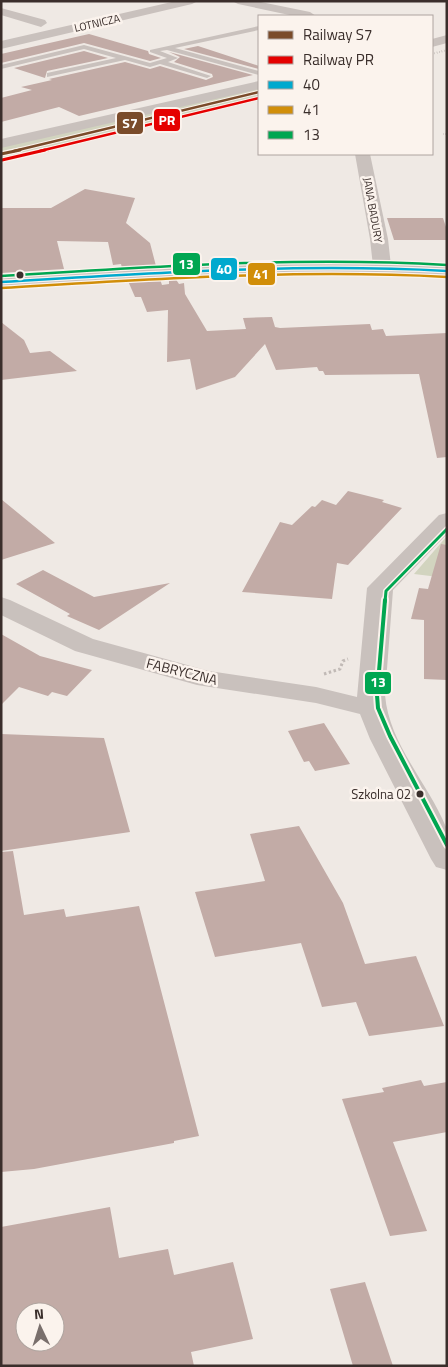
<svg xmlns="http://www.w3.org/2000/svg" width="448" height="1367" viewBox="0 0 448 1367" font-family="'Titillium Web',sans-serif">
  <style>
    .green { fill: #d2d4bf }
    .building { fill: #c2aba6; fill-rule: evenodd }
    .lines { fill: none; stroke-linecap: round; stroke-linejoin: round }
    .path-far1 { stroke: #c1bab6; stroke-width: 1; stroke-dasharray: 1 1; stroke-linecap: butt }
    .path { stroke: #c1bab6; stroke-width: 3; stroke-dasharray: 2.5 2.5; stroke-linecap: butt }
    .service { fill: #c9c1bd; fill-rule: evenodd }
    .minor { fill: #c9c1bd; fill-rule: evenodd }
    .tertiary { fill: #c9c1bd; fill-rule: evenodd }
    .rail-far1 { stroke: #b1aaa7; stroke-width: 2; stroke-dasharray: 0.5 2; stroke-linecap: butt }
    .rail { stroke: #b1aaa7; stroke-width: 2.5; stroke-dasharray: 0.5 2.5; stroke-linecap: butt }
    .bus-1-casing { stroke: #fbf3ed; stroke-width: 5 }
    .bus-2-casing { stroke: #fbf3ed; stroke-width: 5 }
    .bus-3-far2-casing { stroke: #fbf3ed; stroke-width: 5 }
    .bus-3-far1-casing { stroke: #fbf3ed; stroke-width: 6 }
    .bus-3-casing { stroke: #fbf3ed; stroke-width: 8 }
    .bus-1 { stroke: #00a9ce; stroke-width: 2.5 }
    .bus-2 { stroke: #d18e09; stroke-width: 2.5 }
    .bus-3-far2 { stroke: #00a651; stroke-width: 2.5 }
    .bus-3-far1 { stroke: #00a651; stroke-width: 3 }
    .bus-3 { stroke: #00a651; stroke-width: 4 }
    .rail-1-far1-casing { stroke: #fbf3ed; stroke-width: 4.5 }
    .rail-1-casing { stroke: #fbf3ed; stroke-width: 5.5 }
    .rail-2-far1-casing { stroke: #fbf3ed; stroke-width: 4.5 }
    .rail-2-casing { stroke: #fbf3ed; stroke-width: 5.5 }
    .rail-1-far1 { stroke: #7a4b2a; stroke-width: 2.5 }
    .rail-1 { stroke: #7a4b2a; stroke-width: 3 }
    .rail-2-far1 { stroke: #e50000; stroke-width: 2.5 }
    .rail-2 { stroke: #e50000; stroke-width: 3 }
    .bus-dot { fill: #3a2e2b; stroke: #fbf3ed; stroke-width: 2 }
    .labels { text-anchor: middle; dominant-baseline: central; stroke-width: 5; stroke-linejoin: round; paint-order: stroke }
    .far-street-label { font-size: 11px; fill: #3a2e2b; stroke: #fbf3ed }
    .bus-label { font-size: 13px; fill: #3a2e2b; stroke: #fbf3ed; text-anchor: end }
    .street-label { font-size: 14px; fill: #3a2e2b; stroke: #fbf3ed }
    .line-badge { stroke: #fbf3ed; stroke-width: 2 }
    .badge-label { font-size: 14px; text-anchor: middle; font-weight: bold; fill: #fff }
  </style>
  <rect width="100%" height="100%" fill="#efe9e4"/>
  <path class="green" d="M259,86V97L1,160V147Z
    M447,536V578L414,574Z"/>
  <path class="building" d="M89,34L148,51L149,54L161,58L150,61L84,43L1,63V54Z
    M198,46L259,66V69L184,49Z
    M84,51L108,58L47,71L45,78L14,68Z
    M169,52L253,75L79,116L59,107L1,122V98L32,90L21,87L52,80L49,79L125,62L150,69L160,66L206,80L213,77L212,74L174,62L180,57Z
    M85,189L135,198L126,223L150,243L156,266L122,268L121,264L113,265L108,242L57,241L64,269L1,273V208H51Z
    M387,218H443L447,230V240H394Z
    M175,278L179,284L184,283L185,294L207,331L246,329L243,318L272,317L275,327L280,328L370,324L372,330L383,329L386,336L447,333V457L437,458L419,374L325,375L323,371H319L317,367L276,370L265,344L235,377L196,390L190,359L167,362L168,310L147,312L141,297H135L128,281L160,279L162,285L169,284V279Z
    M1,322L24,340L30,353L50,351L77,371L1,380Z
    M348,491L384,500L382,502L402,508L348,565L337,563L332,599L242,592L280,522L292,525L312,506L315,507L322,500L336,505Z
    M1,499L29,522L55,543L1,560Z
    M441,544L447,545V680L424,679V620L411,619L419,588L428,589Z
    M43,570L94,597L170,583L99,630L67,616L70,614L16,584Z
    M1,634L40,656L92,670L67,696L52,692L48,696L19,687L1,705Z
    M324,723L350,764L315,771L309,761L304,762L288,731Z
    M1,734L104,738L130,832L1,851Z
    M299,826L343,903L365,964L416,956L444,1026L369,1036L356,1002L322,1007L301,943L215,957L195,892L265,881L250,834Z
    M13,851L24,915L64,909L66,917L139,906L199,1136L174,1141V1143L34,1169L1,1172V852Z
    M421,1080L424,1086L447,1082V1132L393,1142L427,1231L390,1236L342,1099L384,1092L382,1088Z
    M110,1207L119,1258L168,1249L174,1275L233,1262L253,1339L191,1352L194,1366H1V1227ZM25,1312H55V1342H25Z
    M365,1282L393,1366H353L330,1289Z"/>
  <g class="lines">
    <path class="path-far1" d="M443,134H447"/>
    <path class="path" d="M324,674L340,669L343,661L348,659"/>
    <path class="service" d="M259,26V30L175,48L259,71V75L167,50L160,51L178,58L168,62L211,76L207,78L160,64L150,67L125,60L47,77V73L116,58L84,49L1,69V65L84,45L150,63L167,58L150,52V50Z"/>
    <path class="minor" d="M176,1H198L192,4L1,49V41Z
      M232,1H256L310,12L316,16H294L238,4Z
      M1,8L45,20L47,23L41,27L1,15Z
      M447,35V43L432,47V39Z
      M259,81V89L1,148V139Z
      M355,154H370L388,239L391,266L388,270L382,271L376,270L373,266L370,239Z
      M447,513V534L393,590L385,695C389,744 428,783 446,827C448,839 447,857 447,870L436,867L431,859L370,739L360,714L316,703L197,685L75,651L1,615V597L10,600L93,639L209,671L316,687L357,697L367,588L439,515Z"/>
    <path class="tertiary" d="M269,261H382L447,266V276C298,265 150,278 1,287V277Z"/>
    <path class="rail-far1" d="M432,54L447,50
      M43,151L259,99"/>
    <path class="rail" d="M1,161L49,150"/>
    <g class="bus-1-casing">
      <path id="bus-1" d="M1,282C150,273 298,263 447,271"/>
    </g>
    <g class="bus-2-casing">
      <path id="bus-2" d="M1,288C150,279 298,269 447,277"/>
    </g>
    <g class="bus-3-far2-casing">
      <path id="bus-3-far2" d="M1,276C150,267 298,256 447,265"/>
    </g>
    <g class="bus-3-far1-casing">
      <path id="bus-3-far1" d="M385,602L386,591L447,529"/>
    </g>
    <g class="bus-3-casing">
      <path id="bus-3" d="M385,600L377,695L378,708L390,736L447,845"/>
    </g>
    <use href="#bus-1" class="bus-1"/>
    <use href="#bus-2" class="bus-2"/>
    <use href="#bus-3-far2" class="bus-3-far2"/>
    <use href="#bus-3-far1" class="bus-3-far1"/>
    <use href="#bus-3" class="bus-3"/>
    <g class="rail-1-far1-casing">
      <path id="rail-1-far1" d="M14,151L259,92"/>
    </g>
    <g class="rail-1-casing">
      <path id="rail-1" d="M1,154L20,150"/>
    </g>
    <g class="rail-2-far1-casing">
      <path id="rail-2-far1" d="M40,151L259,98"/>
    </g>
    <g class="rail-2-casing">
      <path id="rail-2" d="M2,160L45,150"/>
    </g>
    <use href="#rail-1-far1" class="rail-1-far1"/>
    <use href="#rail-1" class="rail-1"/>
    <use href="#rail-2-far1" class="rail-2-far1"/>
    <use href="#rail-2" class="rail-2"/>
  </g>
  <g class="bus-dot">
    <circle cx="20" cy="275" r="4.5"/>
    <circle cx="420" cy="794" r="4.5"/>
  </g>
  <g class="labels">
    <g class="far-street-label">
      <text transform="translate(97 23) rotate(-13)">LOTNICZA</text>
      <text transform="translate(373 210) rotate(80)">JANA BADURY</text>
    </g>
    <g class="bus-label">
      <text x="411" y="794">Szkolna 02</text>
    </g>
    <g class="street-label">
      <text transform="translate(182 671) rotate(14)">FABRYCZNA</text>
    </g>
  </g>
  <g class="line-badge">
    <rect x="153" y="108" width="28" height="24" rx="5" fill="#e50000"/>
    <rect x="116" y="111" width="28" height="24" rx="5" fill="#7a4b2a"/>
    <rect x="172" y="252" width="29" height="24" rx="5" fill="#00a651"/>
    <rect x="210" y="257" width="28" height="24" rx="5" fill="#00a9ce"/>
    <rect x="247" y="262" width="29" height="24" rx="5" fill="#d18e09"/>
    <rect x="364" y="671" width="28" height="24" rx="5" fill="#00a651"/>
  </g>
  <g class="badge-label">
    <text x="167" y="125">PR</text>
    <text x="130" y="128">S7</text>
    <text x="186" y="269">13</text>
    <text x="224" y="274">40</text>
    <text x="261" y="279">41</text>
    <text x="378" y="687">13</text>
  </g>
  <rect width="448" height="1367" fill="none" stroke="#3a2e2b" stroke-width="5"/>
  <rect x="258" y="15" width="175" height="140" fill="#fbf3ed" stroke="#aea49f"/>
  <rect x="268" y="31" width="25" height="8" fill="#7a4b2a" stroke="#aea49f"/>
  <text x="303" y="40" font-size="15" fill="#3a2e2b">Railway S7</text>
  <rect x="268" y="56" width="25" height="8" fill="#e50000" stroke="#aea49f"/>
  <text x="303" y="65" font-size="15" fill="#3a2e2b">Railway PR</text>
  <rect x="268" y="81" width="25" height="8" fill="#00a9ce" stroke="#aea49f"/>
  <text x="303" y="90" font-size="15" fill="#3a2e2b">40</text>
  <rect x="268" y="106" width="25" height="8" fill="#d18e09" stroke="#aea49f"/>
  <text x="303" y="115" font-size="15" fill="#3a2e2b">41</text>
  <rect x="268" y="131" width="25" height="8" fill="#00a651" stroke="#aea49f"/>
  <text x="303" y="140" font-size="15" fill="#3a2e2b">13</text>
  <g transform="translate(40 1327) rotate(356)"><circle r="24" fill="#fbf3ed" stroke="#aea49f"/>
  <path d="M0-4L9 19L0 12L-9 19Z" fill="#796f6c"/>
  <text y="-8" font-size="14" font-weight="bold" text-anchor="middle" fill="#3a2e2b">N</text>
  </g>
</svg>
